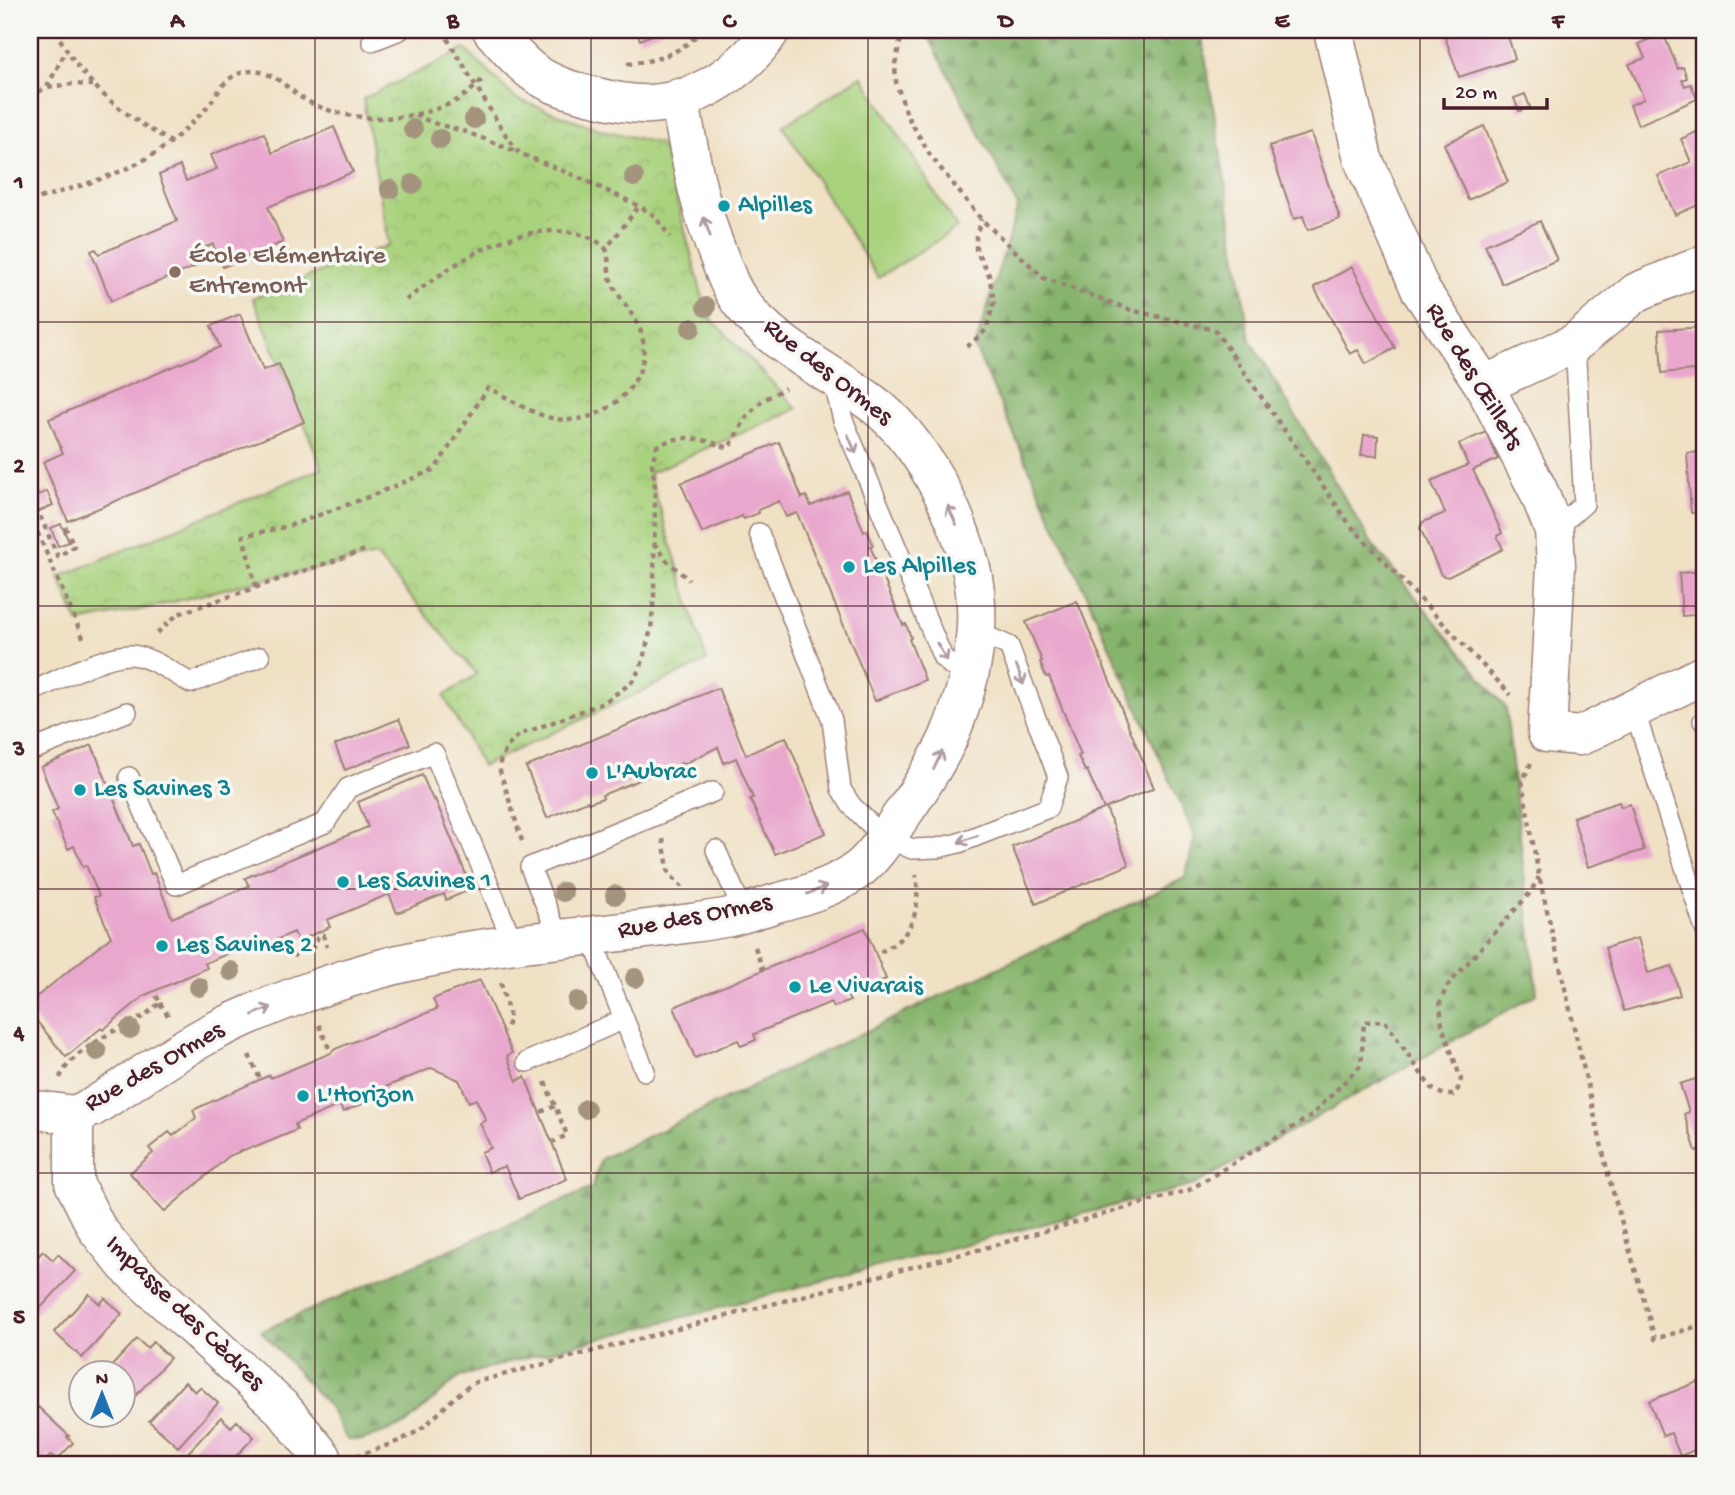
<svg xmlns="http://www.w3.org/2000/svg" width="1735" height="1495" viewBox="0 0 1735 1495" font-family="'Gochi Hand',sans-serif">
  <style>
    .grass { fill: #a9d27d; stroke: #7a7854; stroke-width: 2 }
    .forest { fill: url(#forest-firs); stroke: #686a4c; stroke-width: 2 }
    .park { fill: url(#park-crowns); stroke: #7a7854; stroke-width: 2 }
    .building { fill: #e9a7cd }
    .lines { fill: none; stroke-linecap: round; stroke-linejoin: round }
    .service-casing { stroke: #9d8078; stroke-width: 22 }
    .minor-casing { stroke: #9d8078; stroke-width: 41 }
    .path { stroke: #9d8078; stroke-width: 4.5; stroke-dasharray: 5 5; stroke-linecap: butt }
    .service { stroke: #fff; stroke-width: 19 }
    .minor { stroke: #fff; stroke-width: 38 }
    .tree { fill: #a4947e }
    .oneway { stroke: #ae9aa0 }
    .grid { fill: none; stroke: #4a1f2b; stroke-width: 2; stroke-opacity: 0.55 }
    .culture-dot { fill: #0f9aa8; stroke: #f6f6f2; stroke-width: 2.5 }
    .education-dot { fill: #8d6e63; stroke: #f6f6f2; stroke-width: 2.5 }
    .labels { text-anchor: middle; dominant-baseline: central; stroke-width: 7; stroke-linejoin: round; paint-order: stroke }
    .culture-label { font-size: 26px; fill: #0d838f; stroke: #f6f6f2; text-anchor: start }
    .education-label { font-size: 26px; fill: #785e54; stroke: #f6f6f2; text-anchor: start }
    .street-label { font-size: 26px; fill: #4a1f2b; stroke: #f6f6f2 }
    .neatline { fill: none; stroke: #4a1f2b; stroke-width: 2.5 }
    .grid-label { font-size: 23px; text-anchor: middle; font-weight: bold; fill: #4a1f2b }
  </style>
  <defs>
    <pattern id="forest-firs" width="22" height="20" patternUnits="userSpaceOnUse" patternTransform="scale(1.75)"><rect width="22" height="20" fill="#86b46c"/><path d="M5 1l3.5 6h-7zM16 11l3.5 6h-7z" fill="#709259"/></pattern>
    <pattern id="park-crowns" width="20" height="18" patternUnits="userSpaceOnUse" patternTransform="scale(1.75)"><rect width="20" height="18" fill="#a9d27d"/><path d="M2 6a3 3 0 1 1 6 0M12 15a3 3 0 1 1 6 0" fill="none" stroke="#93b46c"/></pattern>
  </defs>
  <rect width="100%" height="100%" fill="#f6f6f2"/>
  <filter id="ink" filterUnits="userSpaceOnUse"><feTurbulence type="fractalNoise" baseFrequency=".0143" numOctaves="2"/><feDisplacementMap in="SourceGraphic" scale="14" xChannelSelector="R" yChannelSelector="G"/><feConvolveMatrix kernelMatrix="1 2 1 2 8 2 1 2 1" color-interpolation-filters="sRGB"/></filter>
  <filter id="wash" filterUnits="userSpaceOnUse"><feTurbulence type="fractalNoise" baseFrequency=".00686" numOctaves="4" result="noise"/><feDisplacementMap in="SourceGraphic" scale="28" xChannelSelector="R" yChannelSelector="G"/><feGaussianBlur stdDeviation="1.57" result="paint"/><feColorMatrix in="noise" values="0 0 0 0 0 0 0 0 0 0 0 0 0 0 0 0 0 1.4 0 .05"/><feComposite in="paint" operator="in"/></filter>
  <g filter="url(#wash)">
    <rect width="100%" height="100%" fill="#f0e1c5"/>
    <path class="grass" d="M862,76L957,228L878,278L783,126Z"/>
    <path class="forest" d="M925,30L1085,32L1201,30L1250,340L1372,544L1506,708L1537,994L1194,1185L509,1362L459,1377L406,1424L362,1440H347L330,1408L261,1331L592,1188L601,1159L1185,878L1195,836L975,348L1018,206Z"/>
    <path class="park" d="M465,49L516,99L602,130L662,144L707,314L797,409L649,473L707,661L482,766L444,696L477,674L376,556L255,581L149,608L78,622L59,577L322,468L253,298L389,245L363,99Z"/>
    <g id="blocks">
      <path class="building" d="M636,30H664L640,40Z
        M1466,30H1506L1515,59L1459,77L1445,37Z
        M1663,33L1678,69L1683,67L1687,78L1682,80L1685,86L1691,84L1697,99L1638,125L1630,105L1644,99L1629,64L1645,58L1639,44Z
        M1525,94L1530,107L1519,111L1514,98Z
        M1484,126L1508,182L1468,200L1444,144Z
        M334,127L353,172L268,207L283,242L223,267L213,244L191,253L197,266L111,301L91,251L96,249L99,254L177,221L159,175L180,166L186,181L217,169L211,155L264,133L272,153Z
        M1705,128V202L1675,215L1658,176L1691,162L1681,139Z
        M1311,133L1340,219L1308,230L1303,216L1294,219L1269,146Z
        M1540,221L1557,260L1502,284L1485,245Z
        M1352,267L1395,348L1366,364L1358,350L1350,354L1314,287Z
        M240,314L263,370L279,364L304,422L68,521L43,462L63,453L49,419L220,347L211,326Z
        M1705,327V369L1662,373L1659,330Z
        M1486,432L1498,459L1473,470L1502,533L1497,536L1503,549L1448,577L1441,575L1420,528L1423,522L1445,513L1431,481L1468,465L1459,444Z
        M1364,435L1378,436L1377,456L1361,455Z
        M779,442L802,498L806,496L811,506L847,491L864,532L867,530L873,545L870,546L903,625L906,624L911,638L909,639L925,680L875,701L797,513L786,517L779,501L758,510L759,513L744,519L742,516L702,533L681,483Z
        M1705,452V512L1691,513L1687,453Z
        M47,491L53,505L35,513L30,499Z
        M61,524L69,542L58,546L51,528Z
        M1705,571V614L1682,616L1679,573Z
        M1077,601L1154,788L1106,808L1129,865L1036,904L1012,847L1104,809L1087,770L1085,771L1078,756L1081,755L1049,676L1046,677L1040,662L1042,661L1026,622Z
        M718,688L746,755L786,737L826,833L775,854L750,799L753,798L736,758L724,763L718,747L682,765L681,763L602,795L603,798L588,803L587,801L547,818L526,767Z
        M399,719L410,744L345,770L335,745Z
        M92,745L133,846L139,844L151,874L154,873L172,918L249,886L245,878L368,827L358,802L422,775L433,800L435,799L472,889L446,900L444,894L397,913L389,894L327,920L330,927L298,941L294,932L250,951L248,946L227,954L205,963L207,968L145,995L103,1030L101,1028L66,1057L30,1013V1002L111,937L94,897L99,896L86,865L83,867L74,846L68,849L52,812L58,809L41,767Z
        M1619,802L1621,807L1630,804L1644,850L1588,867L1573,817Z
        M865,928L886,979L847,995L850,1001L834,1007L831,1002L754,1034L756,1040L741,1046L738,1040L695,1058L674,1007Z
        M1638,938L1648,973L1672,966L1680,995L1624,1011L1605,948Z
        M480,980L512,1053L507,1056L517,1081L525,1077L567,1179L519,1199L505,1166L489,1172L481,1152L491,1148L480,1123L486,1120L476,1099L469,1102L459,1080L432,1068L385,1087L388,1093L343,1112L340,1105L295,1124L297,1130L254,1148L253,1146L229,1156L164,1212L130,1173L153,1153L149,1148L169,1132L173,1136L196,1118L193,1110L270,1075L271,1078L331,1053L335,1049L437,1009L433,999Z
        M1705,1076V1148L1696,1151L1684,1114L1689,1112L1680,1084Z
        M43,1251L53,1260L58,1254L75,1271L35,1314L30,1309V1265Z
        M89,1294L100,1304L105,1298L122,1314L82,1358L54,1332Z
        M137,1339L147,1348L153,1342L170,1358L130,1402L122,1396V1372H106Z
        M1700,1381L1705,1394V1446L1680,1456L1671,1433L1663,1436L1649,1401Z
        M185,1382L195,1392L200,1387L218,1403L178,1447L149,1421Z
        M38,1407L69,1436L67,1437L73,1443L57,1460L51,1455L41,1465H30V1416Z
        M221,1417L231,1427L237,1421L254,1437L228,1465H198L186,1455Z"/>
    </g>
  </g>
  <g filter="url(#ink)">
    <use href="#blocks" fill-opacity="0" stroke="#9d8078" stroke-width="2"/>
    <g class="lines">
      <g class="service-casing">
        <path id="service" d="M372,41L400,30
          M833,380L843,420L943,658L952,666L970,673
          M1554,530L1584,504L1575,343
          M759,533L832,720L841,789L851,805L870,824L886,837L912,849L937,848L959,843L1048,808L1058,777L1009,646L975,631
          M30,692C55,682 107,653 132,655C152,657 174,674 191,683L260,657
          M1634,709L1705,929
          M1703,721L1705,720
          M30,751L127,712
          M129,777L176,885L325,823L348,788L434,753L514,945
          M716,850L744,913
          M591,937L645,1071
          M560,940L530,867L713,792
          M527,1062L624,1019"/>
      </g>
      <g class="minor-casing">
        <path id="minor" d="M492,30C505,45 517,60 533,72C551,85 572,91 593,96C612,101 631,105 651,104C699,101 746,69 771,30
          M1333,30L1363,159L1421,291L1484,385L1538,490L1554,530L1556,565L1547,733L1580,736L1705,674
          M1484,385L1575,343L1637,292L1705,264
          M30,1109L74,1115L91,1108C130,1084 168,1056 209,1034C261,1007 338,979 395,965C485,943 578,939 670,926C689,923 710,921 730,917C746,913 763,907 780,902C807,895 836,886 859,869C875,856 886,838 897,822C916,795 933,770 947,741C971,686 985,623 970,564C955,508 919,438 872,403C829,371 776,348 742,304C731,290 725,273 719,257C698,206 690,153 679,98
          M74,1115V1183L97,1229L126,1265L283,1409L322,1457"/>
      </g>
      <path class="path" d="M55,30C85,86 117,110 171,142
        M442,30L503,131L519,153L580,178L639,206L655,216L670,237
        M903,30L895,64L896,82L907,115L930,155L981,219L1044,278L1131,310L1215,330L1350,525L1511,695
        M627,64C658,61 681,53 702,30
        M48,87L72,84L92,85
        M30,97L47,87L66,51
        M415,115L433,123L463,131L519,152
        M30,201C78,186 131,174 171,142C185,130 201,115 212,101C217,94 222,85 228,80C235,74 244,71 253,71C276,72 289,91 307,101C352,125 417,123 461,98C470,92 478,84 485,77
        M406,300C452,264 516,219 578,234C589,237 598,240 606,249
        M967,347L986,330L994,302L989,275L976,250V236L981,219
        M30,523L41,518L58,557L74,546L65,526
        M30,531L36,529L84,640
        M654,543L666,560L689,580
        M256,587L243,536L289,526L371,496L435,469L488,388C510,398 532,415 556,419C599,427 650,387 643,341C640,318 619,301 611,280C607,269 610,259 606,249L639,206
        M157,633L178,614L365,550
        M1531,763L1522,782L1539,876L1609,1178L1655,1339L1705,1324
        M30,815L39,811
        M663,839L669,874L682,887
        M522,841L500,771V762L507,747L519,735L603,703L631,683L641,667L651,629L654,596L655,488L652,463L657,446C684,432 702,439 729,448L747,416L762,401L785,388
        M755,947L763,970
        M880,952C913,937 921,910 916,875
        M293,957L295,954L314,947L318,936L323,935L327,947
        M501,983L510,1020L504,1031
        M160,1003L169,1017
        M319,1025L331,1053
        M249,1055L260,1079
        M60,1078C68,1054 116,1029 138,1019C146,1016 153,1008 160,1003L154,991
        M545,1082L567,1135L553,1142
        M541,1112L555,1106
        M356,1456C378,1448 403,1442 422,1428C442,1412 453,1395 476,1382L981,1249L1189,1190L1310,1117L1361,1065L1364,1022L1385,1021L1431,1088L1444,1095H1453L1458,1089L1461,1079L1442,1026L1440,1002L1448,985L1530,893L1539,877"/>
      <use href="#service" class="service"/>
      <use href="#minor" class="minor"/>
    </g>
    <g class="tree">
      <circle cx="474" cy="119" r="10"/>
      <circle cx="413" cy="129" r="10"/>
      <circle cx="440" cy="139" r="10"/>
      <circle cx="634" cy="177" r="10"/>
      <circle cx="413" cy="184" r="10"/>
      <circle cx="390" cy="189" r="10"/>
      <circle cx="706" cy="307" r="10"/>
      <circle cx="691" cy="328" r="10"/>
      <circle cx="563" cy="892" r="10"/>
      <circle cx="615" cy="895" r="10"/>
      <circle cx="231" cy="971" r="10"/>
      <circle cx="635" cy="978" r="10"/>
      <circle cx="199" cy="987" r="10"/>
      <circle cx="577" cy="1001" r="10"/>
      <circle cx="130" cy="1029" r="10"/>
      <circle cx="97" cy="1051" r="10"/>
      <circle cx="586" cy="1109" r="10"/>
    </g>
    <defs><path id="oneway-shaft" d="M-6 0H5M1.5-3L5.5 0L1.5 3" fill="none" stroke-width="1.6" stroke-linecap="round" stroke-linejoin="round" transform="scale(1.75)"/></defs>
    <g class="oneway">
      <use href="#oneway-shaft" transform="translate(707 227) rotate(-109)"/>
      <use href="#oneway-shaft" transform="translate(852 444) rotate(67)"/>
      <use href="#oneway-shaft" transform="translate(952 515) rotate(-115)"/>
      <use href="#oneway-shaft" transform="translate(942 652) rotate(60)"/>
      <use href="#oneway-shaft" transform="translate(1020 675) rotate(70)"/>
      <use href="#oneway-shaft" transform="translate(938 760) rotate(-65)"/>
      <use href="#oneway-shaft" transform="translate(968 839) rotate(160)"/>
      <use href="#oneway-shaft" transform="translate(817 890) rotate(-22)"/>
      <use href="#oneway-shaft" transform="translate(262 1011) rotate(-22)"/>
    </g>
  </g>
  <path class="grid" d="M315,30V1465M591,30V1465M868,30V1465M1144,30V1465M1420,30V1465M30,322H1705M30,606H1705M30,889H1705M30,1173H1705"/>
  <g class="culture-dot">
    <circle cx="724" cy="206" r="7"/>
    <circle cx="849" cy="567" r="7"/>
    <circle cx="592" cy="773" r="7"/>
    <circle cx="80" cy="790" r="7"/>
    <circle cx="343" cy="882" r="7"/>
    <circle cx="162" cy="946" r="7"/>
    <circle cx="795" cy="987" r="7"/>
    <circle cx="303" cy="1096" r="7"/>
  </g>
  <circle class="education-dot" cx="175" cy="272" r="7"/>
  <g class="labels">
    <g class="culture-label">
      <text x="738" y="206">Alpilles</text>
      <text x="863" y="567">Les Alpilles</text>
      <text x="606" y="773">L'Aubrac</text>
      <text x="94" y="790">Les Savines 3</text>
      <text x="357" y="882">Les Savines 1</text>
      <text x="176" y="946">Les Savines 2</text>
      <text x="809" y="987">Le Vivarais</text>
      <text x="317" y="1096">L'Horizon</text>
    </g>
    <g class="education-label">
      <text x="189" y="257">École Elémentaire<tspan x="189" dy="30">Entremont</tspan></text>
    </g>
    <g class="street-label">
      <text transform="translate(827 373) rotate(38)">Rue des Ormes</text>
      <text transform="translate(1473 377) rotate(59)">Rue des Œillets</text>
      <text transform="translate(695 918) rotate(-11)">Rue des Ormes</text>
      <text transform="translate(155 1068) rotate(-30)">Rue des Ormes</text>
      <text transform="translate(184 1314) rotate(44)">Impasse des Cèdres</text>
    </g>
  </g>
  <rect width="1735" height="1495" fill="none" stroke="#f6f6f2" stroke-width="77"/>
  <g transform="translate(102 1394)"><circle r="33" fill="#f6f6f2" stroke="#b1a0a2" stroke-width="2"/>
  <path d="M0-5L12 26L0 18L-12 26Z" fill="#1f6fb2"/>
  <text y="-10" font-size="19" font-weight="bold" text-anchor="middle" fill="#4a1f2b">N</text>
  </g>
  <path d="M1444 98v10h103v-10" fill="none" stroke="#4a1f2b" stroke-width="3.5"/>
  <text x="1455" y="98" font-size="21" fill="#4a1f2b" stroke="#f6f6f2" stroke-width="5" paint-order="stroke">20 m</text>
  <rect x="38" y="38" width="1658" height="1418" class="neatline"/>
  <g class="grid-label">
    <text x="177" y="27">A</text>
    <text x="453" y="27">B</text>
    <text x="729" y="27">C</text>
    <text x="1006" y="27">D</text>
    <text x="1282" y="27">E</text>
    <text x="1558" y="27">F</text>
    <text x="19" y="188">1</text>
    <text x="19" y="472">2</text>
    <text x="19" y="755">3</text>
    <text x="19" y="1039">4</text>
    <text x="19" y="1323">5</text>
  </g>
</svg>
